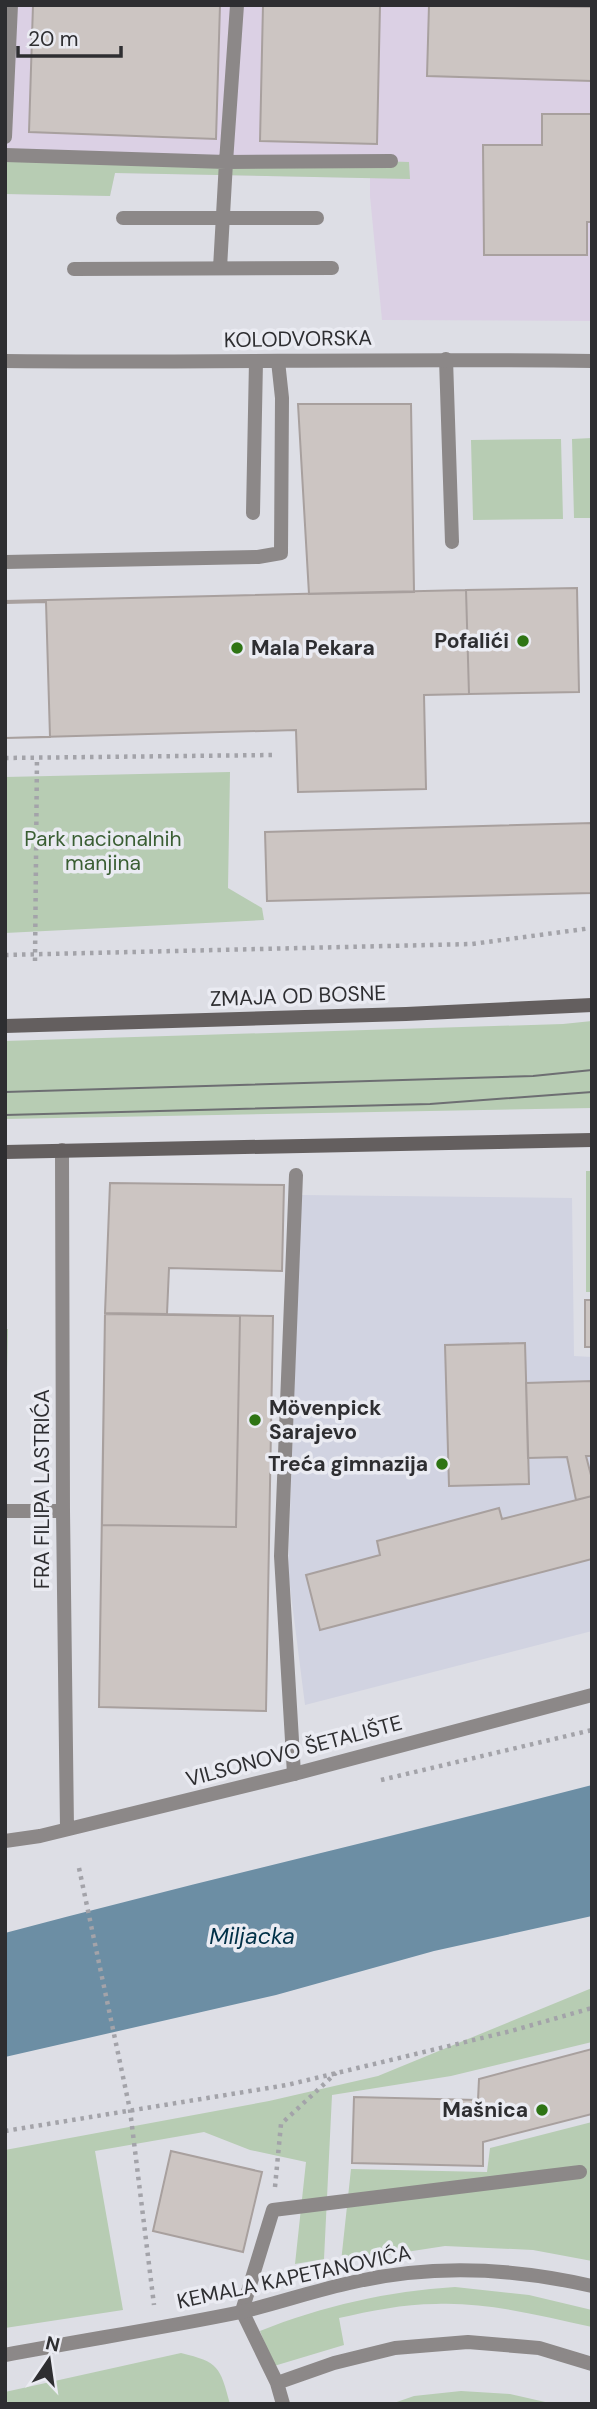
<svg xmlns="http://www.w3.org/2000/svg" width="597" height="2409" viewBox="0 0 597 2409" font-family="'DM Sans',sans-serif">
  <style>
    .commercial { fill: #dbd0e4 }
    .built { fill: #d1d3e1 }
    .green { fill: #b7ccb3 }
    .water { fill: #6c8ea4 }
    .building { fill: #ccc5c2; stroke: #a8a09e; stroke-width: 2; fill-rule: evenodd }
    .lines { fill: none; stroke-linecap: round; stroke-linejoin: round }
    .path { stroke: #a3a3a9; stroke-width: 4.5; stroke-dasharray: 3.5 5; stroke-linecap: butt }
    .lane { stroke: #8c8888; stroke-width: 14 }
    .street { stroke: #8c8888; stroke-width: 14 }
    .secondary { stroke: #645f5f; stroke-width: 14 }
    .tram { stroke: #6d6e72; stroke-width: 2 }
    .poi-dot { fill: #2e7414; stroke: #eaebf2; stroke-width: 2.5 }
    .labels { text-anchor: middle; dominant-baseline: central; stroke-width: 7; stroke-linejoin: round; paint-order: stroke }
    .street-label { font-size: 21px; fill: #2e2e31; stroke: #eaebf2 }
    .poi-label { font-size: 21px; font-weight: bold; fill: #2e2e31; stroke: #eaebf2; text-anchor: end }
    .park-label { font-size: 21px; fill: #3a5e33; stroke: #eaebf2 }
    .water-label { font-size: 23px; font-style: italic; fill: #003047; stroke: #eaebf2 }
  </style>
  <rect width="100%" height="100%" fill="#dddee5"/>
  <path class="commercial" d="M5,5H592V321L382,320L370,196V178L115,173L110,196L5,194Z"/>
  <path class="built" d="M301,1195L572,1198L574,1356L592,1357V1631L305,1705L288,1571Z"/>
  <path class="green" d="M5,149L409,162L410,179L115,173L110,196L5,194Z
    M592,438V518H574L572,439Z
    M561,439L563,519L473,520L471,440Z
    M230,772L228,888L262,908L264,920L5,933V777Z
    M592,1021V1108L5,1119V1041L563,1024Z
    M586,1171H592V1292H586Z
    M5,1329H8L5,1461Z
    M592,1988V2042L451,2076L332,2095L324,2259L295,2264L306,2162L250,2150L204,2132L95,2151L123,2310L5,2328V2150L269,2101L378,2076Z
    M592,2122V2261L533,2250L445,2246L341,2262L351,2169L487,2172L490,2148Z
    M455,2287L529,2295L592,2310V2327C541,2316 488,2302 436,2304C403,2304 371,2311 339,2318L344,2345L274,2366L260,2331C322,2306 389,2291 455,2287Z
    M181,2353C219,2362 220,2367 230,2404H5V2392Z
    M461,2391L510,2394L554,2404H391L414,2396Z"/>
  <path class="water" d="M592,1785V1916L434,1951L276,1995L5,2057V1933C200,1881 396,1836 592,1785Z"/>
  <path class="building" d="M33,5H220L216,139L29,132Z
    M263,5H380L377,144L260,141Z
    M429,5L592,7V81L427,76Z
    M542,114H592V222H587V255H484L483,145H542Z
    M298,404H411L414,592L309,594Z
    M577,588L579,692L469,694L466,590Z
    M466,590L469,694L424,695L426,789L298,792L296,730L5,738V601Z
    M46,602L50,737L5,738V603Z
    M592,823V893L267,901L265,832Z
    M110,1183L284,1185L282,1271L169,1268L167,1314L105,1313Z
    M585,1300H592V1347H585Z
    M105,1313L273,1316L266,1711L99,1707ZM105,1314L240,1316L236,1527L102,1525Z
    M105,1314L240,1316L236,1527L102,1525Z
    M525,1343L529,1484L449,1486L445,1345Z
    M592,1381V1456H586L592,1479V1496L576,1500L567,1457L528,1458L526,1383Z
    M592,1496V1559L320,1630L306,1575L380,1555L377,1541L499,1508L502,1519Z
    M592,2049V2114L483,2142V2166L352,2163L354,2097L478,2100L479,2079Z
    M171,2151L262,2172L243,2252L153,2231Z"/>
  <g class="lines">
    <path class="path" d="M5,758L272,755
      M5,955L472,944L592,928
      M35,961L37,757
      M381,1780L592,1730
      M79,1868L130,2110L154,2305
      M5,2131L287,2085L511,2031L592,2008
      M275,2187L281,2124L336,2073"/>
    <path class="lane" d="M5,137L11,5
      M5,155L226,162L237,5
      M123,218H317
      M220,268L226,162L391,161
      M74,269L332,268
      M446,359L452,542
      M253,513L256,361
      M5,1511H63
      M294,1774L281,1556L296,1175
      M277,2383L334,2363L395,2348L468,2342L539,2348L592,2364
      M283,2404L277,2383L242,2311L273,2210L580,2172"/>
    <path class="street" d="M5,361C201,363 396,358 592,361
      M5,562L258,557L281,553L282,398L278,361
      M62,1150L63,1511L67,1829
      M5,1841L40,1836L294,1774L592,1695
      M5,2355C84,2340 163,2328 241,2312C279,2303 316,2290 354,2282C433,2264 514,2268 592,2286"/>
    <path class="secondary" d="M5,1026L406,1014L592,1005
      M5,1152L592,1140"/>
    <path class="tram" d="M5,1092L533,1076L592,1070
      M5,1115L430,1104L592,1092"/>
  </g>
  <g class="poi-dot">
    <circle cx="523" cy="641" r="7"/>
    <circle cx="237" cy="648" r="7"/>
    <circle cx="255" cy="1420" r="7"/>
    <circle cx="442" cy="1464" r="7"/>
    <circle cx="542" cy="2110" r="7"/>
  </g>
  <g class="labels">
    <g class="street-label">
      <text transform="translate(298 339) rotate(-1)">KOLODVORSKA</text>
      <text transform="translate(298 996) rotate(-2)">ZMAJA OD BOSNE</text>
      <text transform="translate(42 1489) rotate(-90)">FRA FILIPA LASTRIĆA</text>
      <text transform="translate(294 1751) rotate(-15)">VILSONOVO ŠETALIŠTE</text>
      <text transform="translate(294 2277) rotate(-12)">KEMALA KAPETANOVIĆA</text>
    </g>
    <g class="poi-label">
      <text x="509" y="641">Pofalići</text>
      <text x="251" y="648" text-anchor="start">Mala Pekara</text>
      <text x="269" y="1408" text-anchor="start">Mövenpick<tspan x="269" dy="24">Sarajevo</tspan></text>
      <text x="428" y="1464">Treća gimnazija</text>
      <text x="528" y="2110">Mašnica</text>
    </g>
    <g class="park-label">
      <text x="103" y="839">Park nacionalnih<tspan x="103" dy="24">manjina</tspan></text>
    </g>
    <g class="water-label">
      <text x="252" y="1936">Miljacka</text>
    </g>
  </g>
  <rect width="597" height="2409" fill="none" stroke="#2e2e31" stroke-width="14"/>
  <g transform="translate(49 2360) rotate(13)" stroke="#eaebf2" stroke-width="5" paint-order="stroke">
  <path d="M0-5L12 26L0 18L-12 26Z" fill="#2e2e31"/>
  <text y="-10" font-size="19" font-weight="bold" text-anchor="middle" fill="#2e2e31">N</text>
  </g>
  <path d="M18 46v10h103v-10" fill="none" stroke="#2e2e31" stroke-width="3.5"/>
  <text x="28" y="46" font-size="21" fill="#2e2e31" stroke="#eaebf2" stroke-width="5" paint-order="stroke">20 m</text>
</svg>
